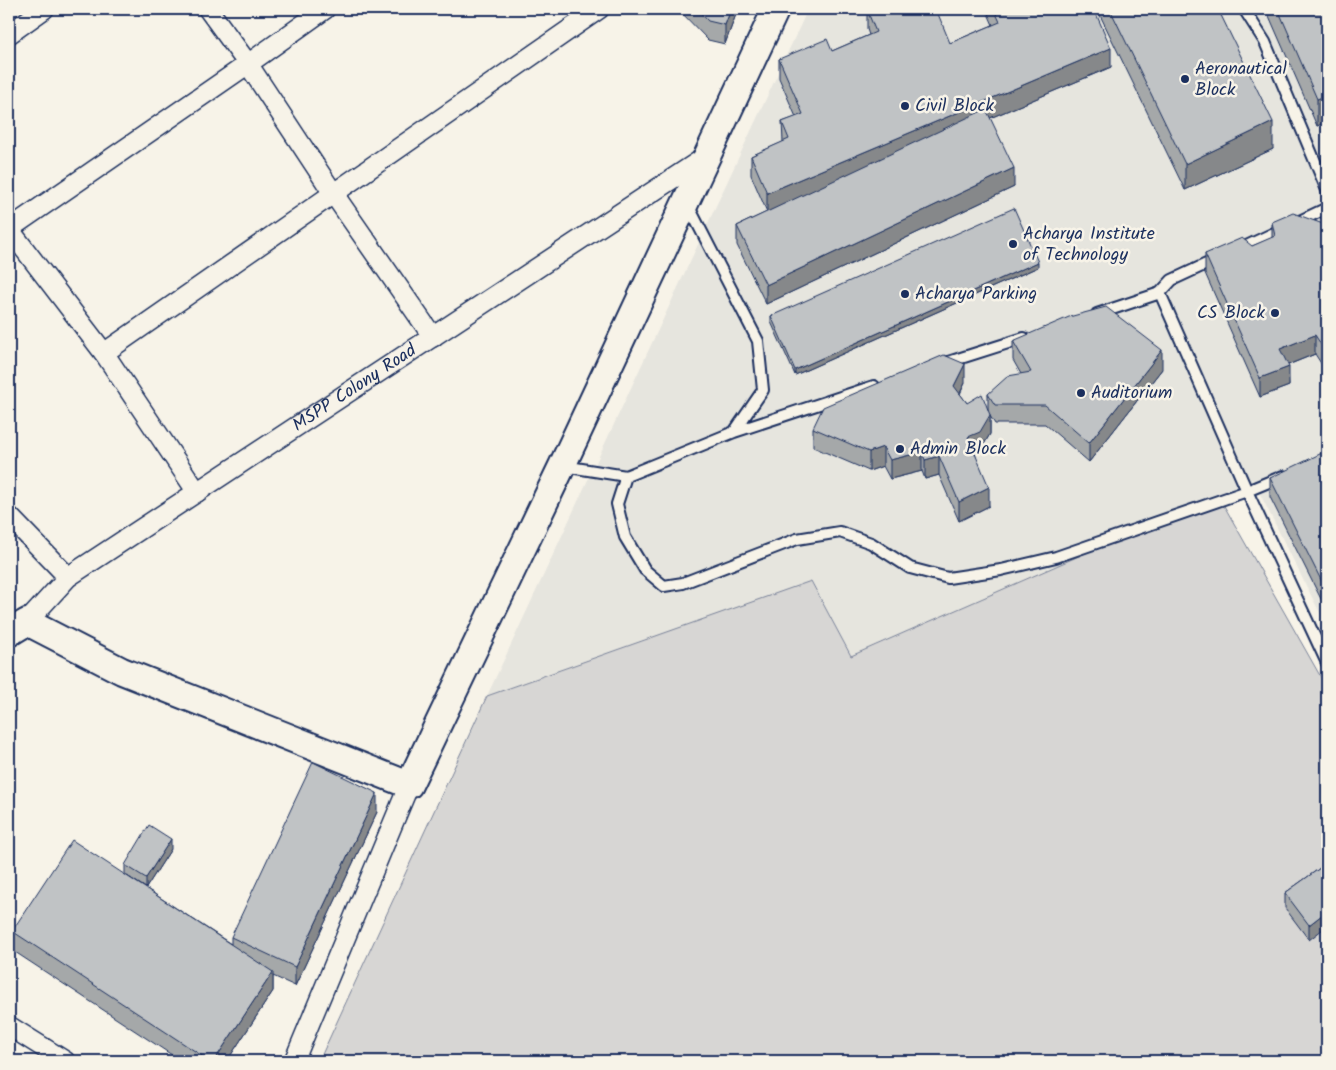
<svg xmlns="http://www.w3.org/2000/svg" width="1336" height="1070" viewBox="0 0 1336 1070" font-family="Kalam,sans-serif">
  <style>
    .built { fill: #e6e5de }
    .grass { fill: #d7d6d4; stroke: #798299 }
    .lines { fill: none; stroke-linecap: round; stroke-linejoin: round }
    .lane-casing { stroke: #1b2f5e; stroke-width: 14 }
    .street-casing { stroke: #1b2f5e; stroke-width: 22 }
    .secondary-casing { stroke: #1b2f5e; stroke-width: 30 }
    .lane { stroke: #f7f3e8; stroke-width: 10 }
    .street { stroke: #f7f3e8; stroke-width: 19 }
    .secondary { stroke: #f7f3e8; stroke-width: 26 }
    .wall { fill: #a5a8a9; stroke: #1b2f5e }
    .shaded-wall { fill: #86888a; stroke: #1b2f5e }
    .building { fill: #c0c3c5; stroke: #1b2f5e }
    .poi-dot { fill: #1b2f5e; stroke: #f7f3e8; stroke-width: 2 }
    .labels { text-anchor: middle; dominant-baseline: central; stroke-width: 5; stroke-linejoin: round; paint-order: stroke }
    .poi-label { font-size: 18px; fill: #1b2f5e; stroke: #f7f3e8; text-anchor: start }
    .street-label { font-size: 18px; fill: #1b2f5e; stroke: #f7f3e8 }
  </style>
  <rect width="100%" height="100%" fill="#f7f3e8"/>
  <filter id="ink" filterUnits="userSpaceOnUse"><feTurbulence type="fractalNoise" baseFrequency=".02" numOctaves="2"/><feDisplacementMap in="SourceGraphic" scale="10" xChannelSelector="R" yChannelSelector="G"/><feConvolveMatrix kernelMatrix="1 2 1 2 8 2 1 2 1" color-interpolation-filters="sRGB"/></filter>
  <g filter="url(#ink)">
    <path class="built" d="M808,9H1327V627L1253,480L851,656L811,582L487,696Z"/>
    <path class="grass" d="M1218,495L1327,688V1061H319L487,696L811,581L851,656Z"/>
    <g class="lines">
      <g class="lane-casing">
        <path id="lane" d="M1244,9L1265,42L1327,190
          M1238,250L1327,208
          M1215,260L1172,280L1160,293L1247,491L1327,663
          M1097,314L1160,293
          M942,364L1024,338
          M734,432L874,386
          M563,466L626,476L734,432L763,390L758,341L688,205
          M626,476L617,504L625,537L645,570L664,586L683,583L797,539L840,532L871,543L910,568L948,578L1001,570L1056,557L1247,491L1283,476"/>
      </g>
      <g class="street-casing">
        <g id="street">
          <path d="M208,9L248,64L333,193L433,337"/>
          <path d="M9,34L44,9"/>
          <path d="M9,229L248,64L325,9"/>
          <path d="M9,229L104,353L197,492"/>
          <path d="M104,353L599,9"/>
          <path d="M9,516L68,577"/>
          <path id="s1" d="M27,622L68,577L707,156"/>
          <path d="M9,1026L65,1061"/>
          <path d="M294,1061L409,785"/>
        </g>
      </g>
      <g class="secondary-casing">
        <path id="secondary" d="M9,633L27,622L122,671L409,785L562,466L776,9"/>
      </g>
      <use href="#lane" class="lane"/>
      <use href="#street" class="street"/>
      <use href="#secondary" class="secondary"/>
    </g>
    <path class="wall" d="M678,9H738L725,44L708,40Z
      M986,9H1094L1111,67L990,118L1014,187L766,304L737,245V226L767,212L751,175V156L783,142L782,122L796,117L779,78V59L832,51L869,35L867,29V10L950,43L993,25Z
      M1097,9H1218L1273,149L1185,190Z
      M1266,9H1327V122L1317,126Z
      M1272,222L1327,233V367L1324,368L1315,354L1288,365L1289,386L1260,397L1205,273V254L1252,246L1272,238Z
      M1038,267L795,375L771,322V316Z
      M1013,341L1162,369L1089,462L1045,424H995L990,416V434L980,451L975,453L989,506L959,521L939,475L925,479L922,471L890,479L883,466L869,471L813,447V428L965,383L960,394L967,403L988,411V394L1021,374L1013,360Z
      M1327,463V611L1270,497V478Z
      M377,812L295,986L273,976V991L227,1061H181L12,950V931L125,875V865L171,849L146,888L127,876L231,944V937Z
      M1327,863L1309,940L1285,908V893Z"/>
    <path class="shaded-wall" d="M731,9H738L725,44V25Z
      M1111,48V67L767,212V193Z
      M1327,95V122L1317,126V99Z
      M1273,122V149L1185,190V164Z
      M1014,168V187L766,304V285Z
      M1038,262V267L795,375V370Z
      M1315,335V354L1280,368V349Z
      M1327,348V367L1324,368V349Z
      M1162,350V369L1089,462V443Z
      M965,364V383L954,405V386Z
      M1289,367V386L1260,397V378Z
      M990,415V434L980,451L968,456V437Z
      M883,447V466L869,471V452Z
      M922,452V471L890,479V460Z
      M939,456V475L925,479V460Z
      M989,487V506L959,521V502Z
      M377,793V812L295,986V967Z
      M171,839V849L146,888V878Z
      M1327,911V926L1309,940V925Z
      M273,972V991L227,1061H214Z"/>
    <path class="building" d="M697,9H731L725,25L708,21Z
      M870,9H936L950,43L1000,22L994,9H1094L1111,48L767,193L751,156L789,139L782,122L803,114L779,59L827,39L832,51L876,32L867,10Z
      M1110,9H1218L1273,122L1185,164Z
      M1278,9H1327V95L1317,99Z
      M986,109L1014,168L766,285L737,226Z
      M1014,208L1038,262L795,370L771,316Z
      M1293,213L1323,224L1327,233V348L1324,349L1315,335L1280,349L1289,367L1260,378L1205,254L1242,238L1252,246L1275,236L1272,222Z
      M1106,307L1162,350L1089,443L1045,405H995L988,394L1008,376L1031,372L1013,341L1069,317Z
      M944,355L965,364L954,386L967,403L982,394L990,415L980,432L968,437L989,487L959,502L939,456L925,460L922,452L890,460L883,447L869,452L813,428L823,407Z
      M1322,453L1327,463V592L1270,478Z
      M313,762L377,793L295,967L231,937Z
      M149,825L171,839L146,878L125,865Z
      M72,840L273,972L214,1061H210L12,931Z
      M1327,863V911L1309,925L1285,893Z"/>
  </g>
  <g class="poi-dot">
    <circle cx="1185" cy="79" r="5"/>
    <circle cx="905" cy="106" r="5"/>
    <circle cx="1013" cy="244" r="5"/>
    <circle cx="905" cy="294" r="5"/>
    <circle cx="1275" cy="313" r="5"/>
    <circle cx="1081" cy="393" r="5"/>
    <circle cx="900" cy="449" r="5"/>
  </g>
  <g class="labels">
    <g class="poi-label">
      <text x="1195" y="69">Aeronautical<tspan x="1195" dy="21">Block</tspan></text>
      <text x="915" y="106">Civil Block</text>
      <text x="1023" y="234">Acharya Institute<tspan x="1023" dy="21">of Technology</tspan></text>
      <text x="915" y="294">Acharya Parking</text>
      <text x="1265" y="313" text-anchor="end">CS Block</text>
      <text x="1091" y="393">Auditorium</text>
      <text x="910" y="449">Admin Block</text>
    </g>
    <g class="street-label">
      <text stroke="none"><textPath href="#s1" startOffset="404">MSPP Colony Road</textPath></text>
    </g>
  </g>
  <rect width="1336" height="1070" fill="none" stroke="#f7f3e8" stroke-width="30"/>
  <rect x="15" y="15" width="1306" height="1040" fill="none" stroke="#1b2f5e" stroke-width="2" filter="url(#ink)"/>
</svg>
